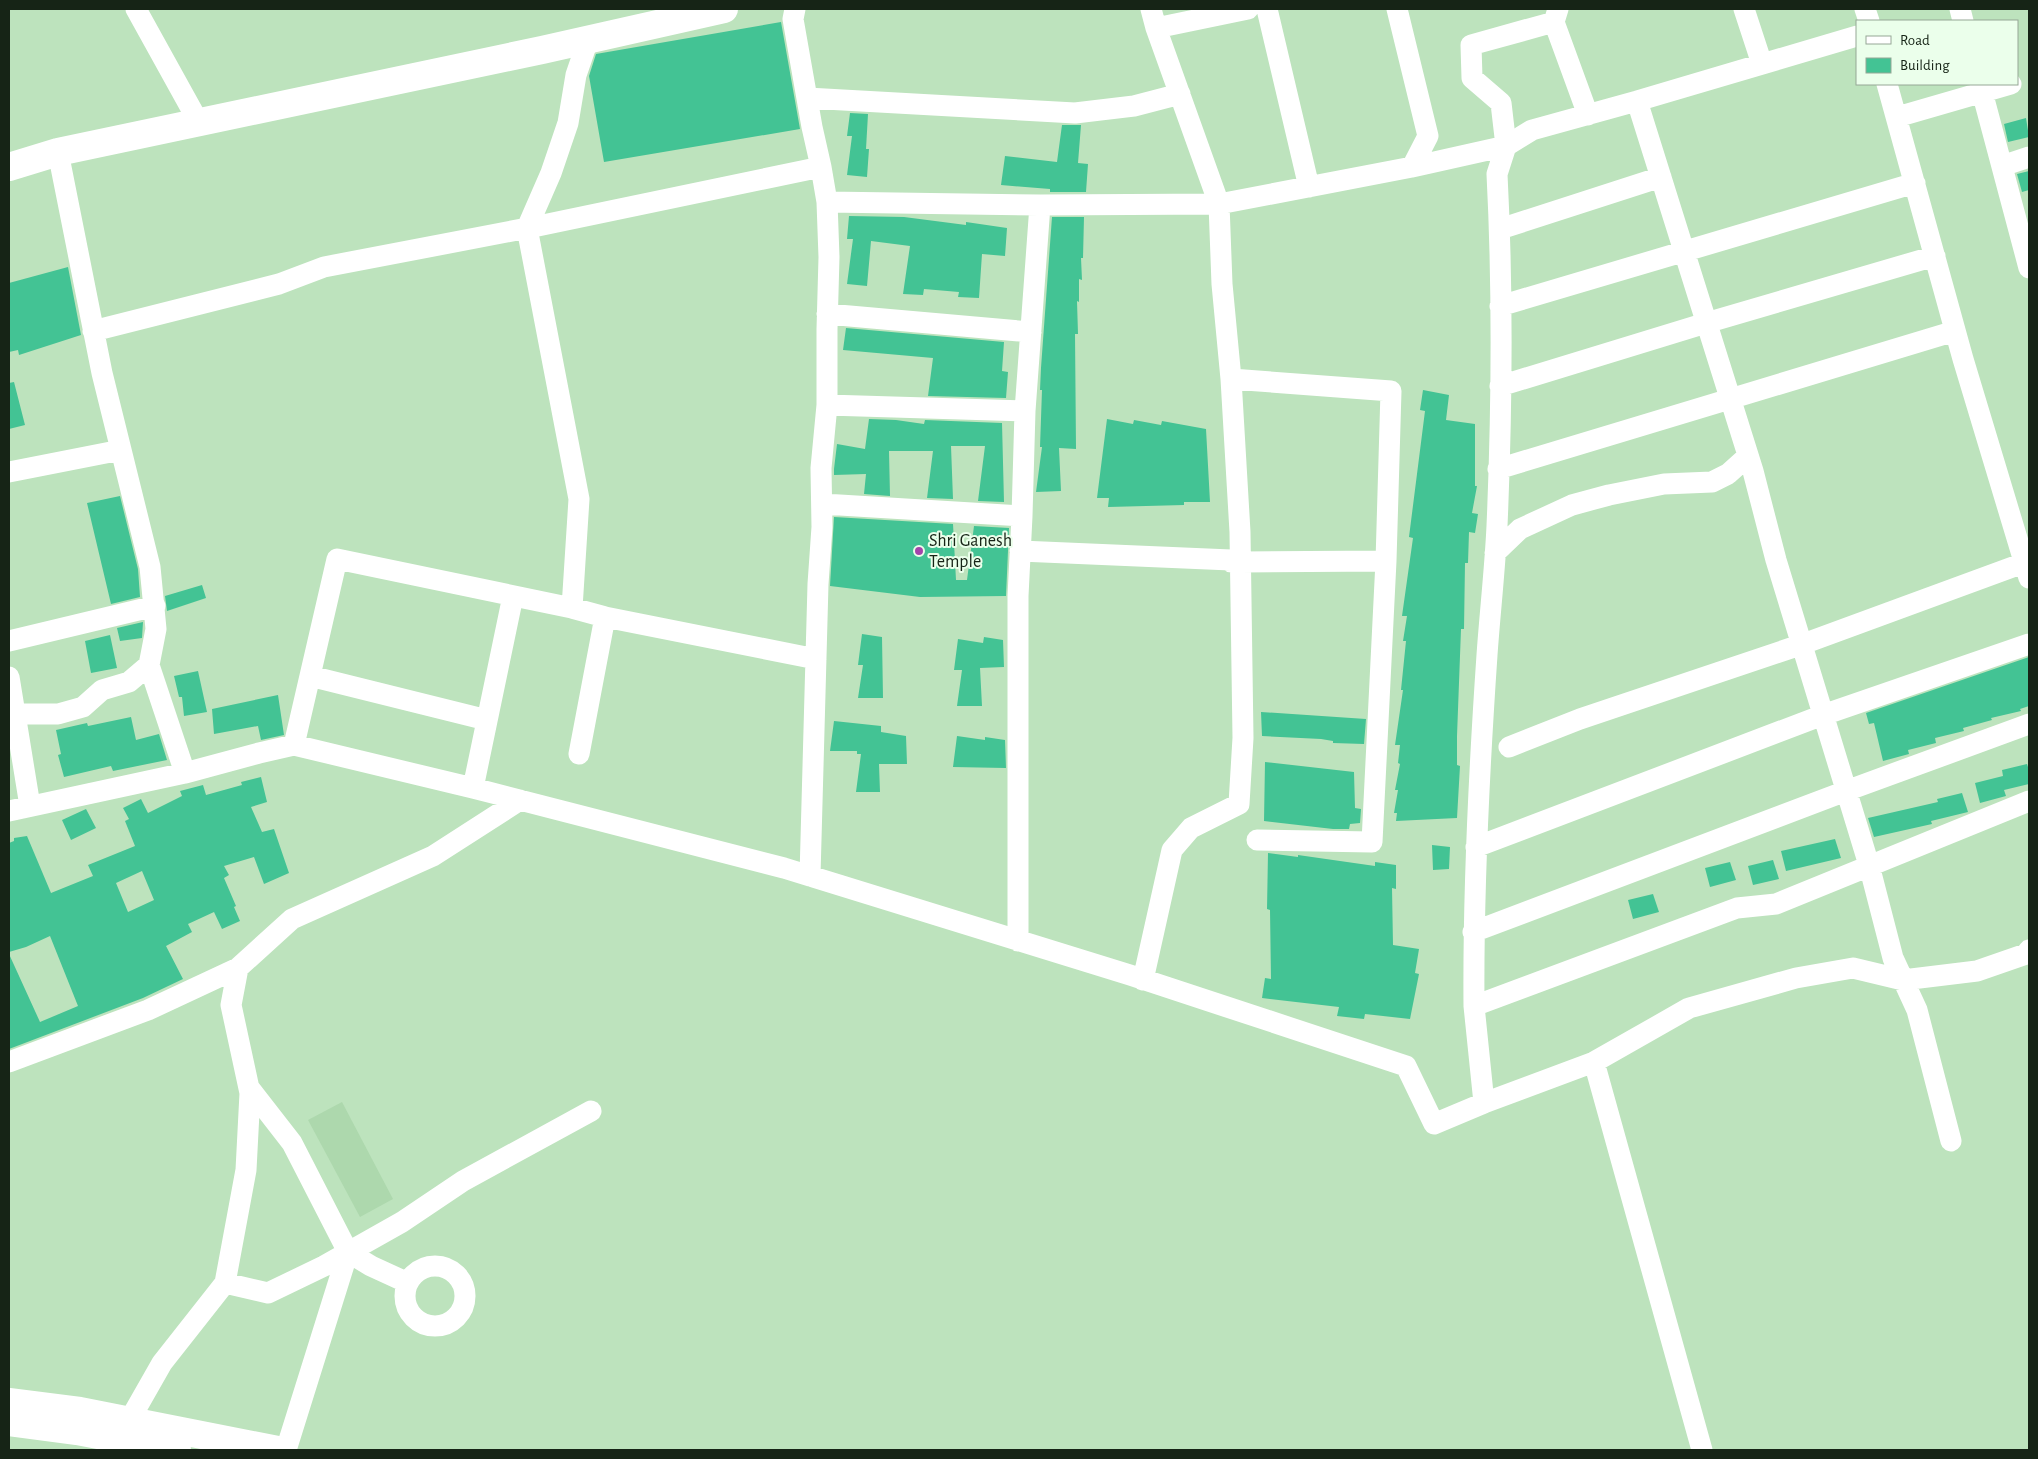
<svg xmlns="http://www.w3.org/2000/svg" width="2038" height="1459" viewBox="0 0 2038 1459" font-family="'Alegreya Sans',sans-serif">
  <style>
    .built { fill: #add8ad }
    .building { fill: #43c394; fill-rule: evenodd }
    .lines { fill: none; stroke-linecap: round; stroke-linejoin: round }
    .street { stroke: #fff; stroke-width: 21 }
    .secondary { stroke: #fff; stroke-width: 28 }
    .poi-dot { fill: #a444ab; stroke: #ebffeb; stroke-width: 2 }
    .labels { text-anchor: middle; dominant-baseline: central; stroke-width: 4; stroke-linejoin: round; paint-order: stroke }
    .poi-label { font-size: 18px; fill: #162416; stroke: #ebffeb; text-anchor: start }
  </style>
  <rect width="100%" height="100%" fill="#bde3bd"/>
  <path class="built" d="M342,1102L393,1199L360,1217L308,1120Z"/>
  <path class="building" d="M781,22L800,129L604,162L589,76L596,54Z
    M850,113L868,114L866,149H869L867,177L847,175L852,136H847Z
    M2026,118L2029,137L2008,142L2004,124Z
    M1062,125H1081L1078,163L1088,164L1086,192H1050V189L1001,185L1005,156L1057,162Z
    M2029,171V190L2022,192L2017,174Z
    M849,216L904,217L966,225V222L1007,228L1005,256L982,254L979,298L958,297L959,292L924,289L923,295L903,294L910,246L871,241L867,286L847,284L853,239H847Z
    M1052,217H1084L1083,258H1081L1082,280L1079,279V302L1077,301L1078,334H1075L1076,449L1059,448L1061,491L1036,492L1042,447H1040L1042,390H1040L1041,368Z
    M68,267L81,335L19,355L18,350L9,352V283Z
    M846,328L1004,342L1002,371L1008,372L1006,398L928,396L933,358L843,350Z
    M14,382L25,425L9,429V383Z
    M1423,390L1449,395L1446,420L1475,424V486H1477L1472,513L1478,514L1475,533L1469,532L1468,563H1465L1464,629H1461L1457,736V765L1460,766L1457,818L1396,821L1397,813H1394L1398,790H1395L1400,764L1398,763L1400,745H1395L1403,690H1401L1406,641H1403L1407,616H1402L1413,538L1409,537L1425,411L1420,410Z
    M869,419L896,420L924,424L925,420L1002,423L1004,502L978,501L985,446H951L953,499L927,498L933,451H889L890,496L864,494L866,474L834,475V469L837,444L865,449Z
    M1107,419L1133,424L1134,420L1161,425L1162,421L1206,429L1210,502H1184V505L1108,507L1109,498H1097Z
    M120,496L138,569L140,597L111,604L87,503Z
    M834,517L953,524L956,580H967L974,526L1009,528L1006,596L920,597L830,586Z
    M202,585L206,598L167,611L165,596Z
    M143,622L142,638L120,641L117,628Z
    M862,634L882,637L883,698H858L863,665H858Z
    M110,635L117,668L91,673L85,641Z
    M984,637L1003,640L1004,667L980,668L982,706H957L962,670H954L958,639L983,643Z
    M2029,657V706L2020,709L2021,711L1991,718L1992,720L1963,728L1964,731L1935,738L1936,743L1908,750L1909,754L1883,761L1874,723L1869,724L1866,713Z
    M198,671L207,712L184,716L182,697H179L174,676Z
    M278,695L284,735L261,740L258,726L214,734L212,709Z
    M1261,712L1366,719L1364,744L1333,743V741L1321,739L1262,736Z
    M131,717L136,740L159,734L167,760L113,771L111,766L64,777L58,755L61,754L56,730L87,723L88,726Z
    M834,721L881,726V732L906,736L907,764H879L880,792H856L861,754H857V751H830Z
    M957,736L985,740V737L1005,740L1006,768L953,767Z
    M1265,762L1354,772L1355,808L1361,809L1360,823L1350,824L1349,829H1333L1264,821Z
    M2027,764L2029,770V784L2004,790L2006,796L1980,803L1975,783L2003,776L2002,770Z
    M261,777L267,802L251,807L262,832L274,829L289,873L264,884L254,857L224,866L229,875L224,878L236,906L234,907L240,921L222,929L214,912L188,924L192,932L166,946L183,979L143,998L9,1049V954L40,1022L78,1006L50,936L26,947L9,952V843L14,841V838L27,836L51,893L93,876L88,865L135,846L125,821L129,819L123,808L141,799L148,813L182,796L180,791L203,785L206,795L242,785L241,782ZM142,871L154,900L128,912L116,883Z
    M1962,793L1968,812L1931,821L1932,824L1874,837L1868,818L1938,802L1937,799Z
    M86,809L96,828L71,840L62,820Z
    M1835,839L1841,858L1786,871L1781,851Z
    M1432,845L1450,847L1449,869L1433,870Z
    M1268,853L1298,857V855L1375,866V862L1396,865V889L1392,888L1393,945L1419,949L1415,973L1419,974L1410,1019L1365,1014L1364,1019L1337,1016L1339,1007L1262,998L1265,978L1271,979L1270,910L1267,909Z
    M1773,860L1779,879L1753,885L1748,866Z
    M1730,862L1736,880L1710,887L1705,868Z
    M1653,894L1659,912L1633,919L1628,900Z"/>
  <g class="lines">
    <path class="street" d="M136,9L198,121
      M1267,9L1309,187
      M1744,9L1762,64
      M1865,9L1869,21
      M1960,9L1963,21
      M1554,22L1588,115
      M1156,28L1248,9
      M1857,36L1637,101L1753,471L1776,560L1869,865L1893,958L1917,1010L1951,1141
      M1887,84L1963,359L2029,578
      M1980,84L2029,268
      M807,98L1075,113L1134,106L1180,94
      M1897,117L2011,84
      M2002,166L2029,157
      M1412,167L1506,146L1501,103L1472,78L1471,45L1554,22L1558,9
      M827,202L1040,205L1219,204L1412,167L1428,136L1397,9
      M1500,229L1661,177
      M1500,306L1915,183
      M827,314L1031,332
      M93,331L279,284L324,267L538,226L821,167L812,127L793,19L795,9
      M1231,379L1391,391L1386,561L1372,842L1257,840
      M1500,386L1706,323L1935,256
      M827,405L1025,411
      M1498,469L1955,331
      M9,472L121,450
      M823,504L1022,516L1025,411L1040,205
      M1020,551L1231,560V562H1241L1386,561
      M1495,553L1520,529L1572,505L1609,495L1664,484L1712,482L1728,474L1748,456
      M572,608L605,617L816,659
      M9,641L155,606
      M149,665L185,773
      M310,676L487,720
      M9,677L30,806
      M16,714H58L83,707L102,690L129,682L149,665L156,629L150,567L102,373L58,152
      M294,745L337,559L572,608L579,499L527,228L551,173L568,123L576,75L588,40
      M1509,747L1580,719L1803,644L2029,561
      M579,754L605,617
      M473,788L513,596
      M9,811L185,773L259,753L294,745L473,788L784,868L1130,975L1406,1066L1434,1124L1484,1103L1474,1006L1737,908L1776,904L2029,801
      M1476,847L1823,715L2029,644
      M810,876L818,584L822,527L821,468L827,405V329L829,257L827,202L821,167
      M1473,932L1846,791L2029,724
      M1018,941V596L1022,516
      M1143,980L1172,850L1191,828L1239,804L1243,738L1240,532L1231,379L1222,284L1219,204L1156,28L1151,9
      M1474,1006C1473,889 1479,772 1487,655C1490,612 1495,569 1497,526C1502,409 1503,291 1497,174L1506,146L1532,130L1637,101
      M9,1062L148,1010L238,968
      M1594,1062L1702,1450
      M250,1089L292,1143L348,1252L371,1266L408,1283
      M1484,1103L1594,1062L1689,1008L1796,978L1853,968L1903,980L1977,971L2026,954L2029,950
      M405 1296a30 30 0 1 1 60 0a30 30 0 1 1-60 0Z
      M225,1283L268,1293L324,1266L402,1222L463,1181L591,1111
      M129,1421L162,1363L225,1283L246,1170L250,1093L231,1005L238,968L292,919L433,856L520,800
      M286,1450L348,1252"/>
    <path class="secondary" d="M9,167L58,152L542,50L724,9
      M9,1402L80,1411L278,1450
      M9,1422L77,1431L177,1450"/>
  </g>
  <circle class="poi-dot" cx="919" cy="551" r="5"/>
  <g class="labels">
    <g class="poi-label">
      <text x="929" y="541">Shri Ganesh<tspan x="929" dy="21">Temple</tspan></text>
    </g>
  </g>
  <rect width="2038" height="1459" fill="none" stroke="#162416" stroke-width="20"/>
  <rect x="1856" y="20" width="162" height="65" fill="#ebffeb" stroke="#96a796"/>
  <rect x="1866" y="36" width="25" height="8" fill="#ffffff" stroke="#96a796"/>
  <text x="1900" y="45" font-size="15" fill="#162416">Road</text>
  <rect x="1866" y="58" width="25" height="15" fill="#43c394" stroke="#96a796"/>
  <text x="1900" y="70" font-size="15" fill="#162416">Building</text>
</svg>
